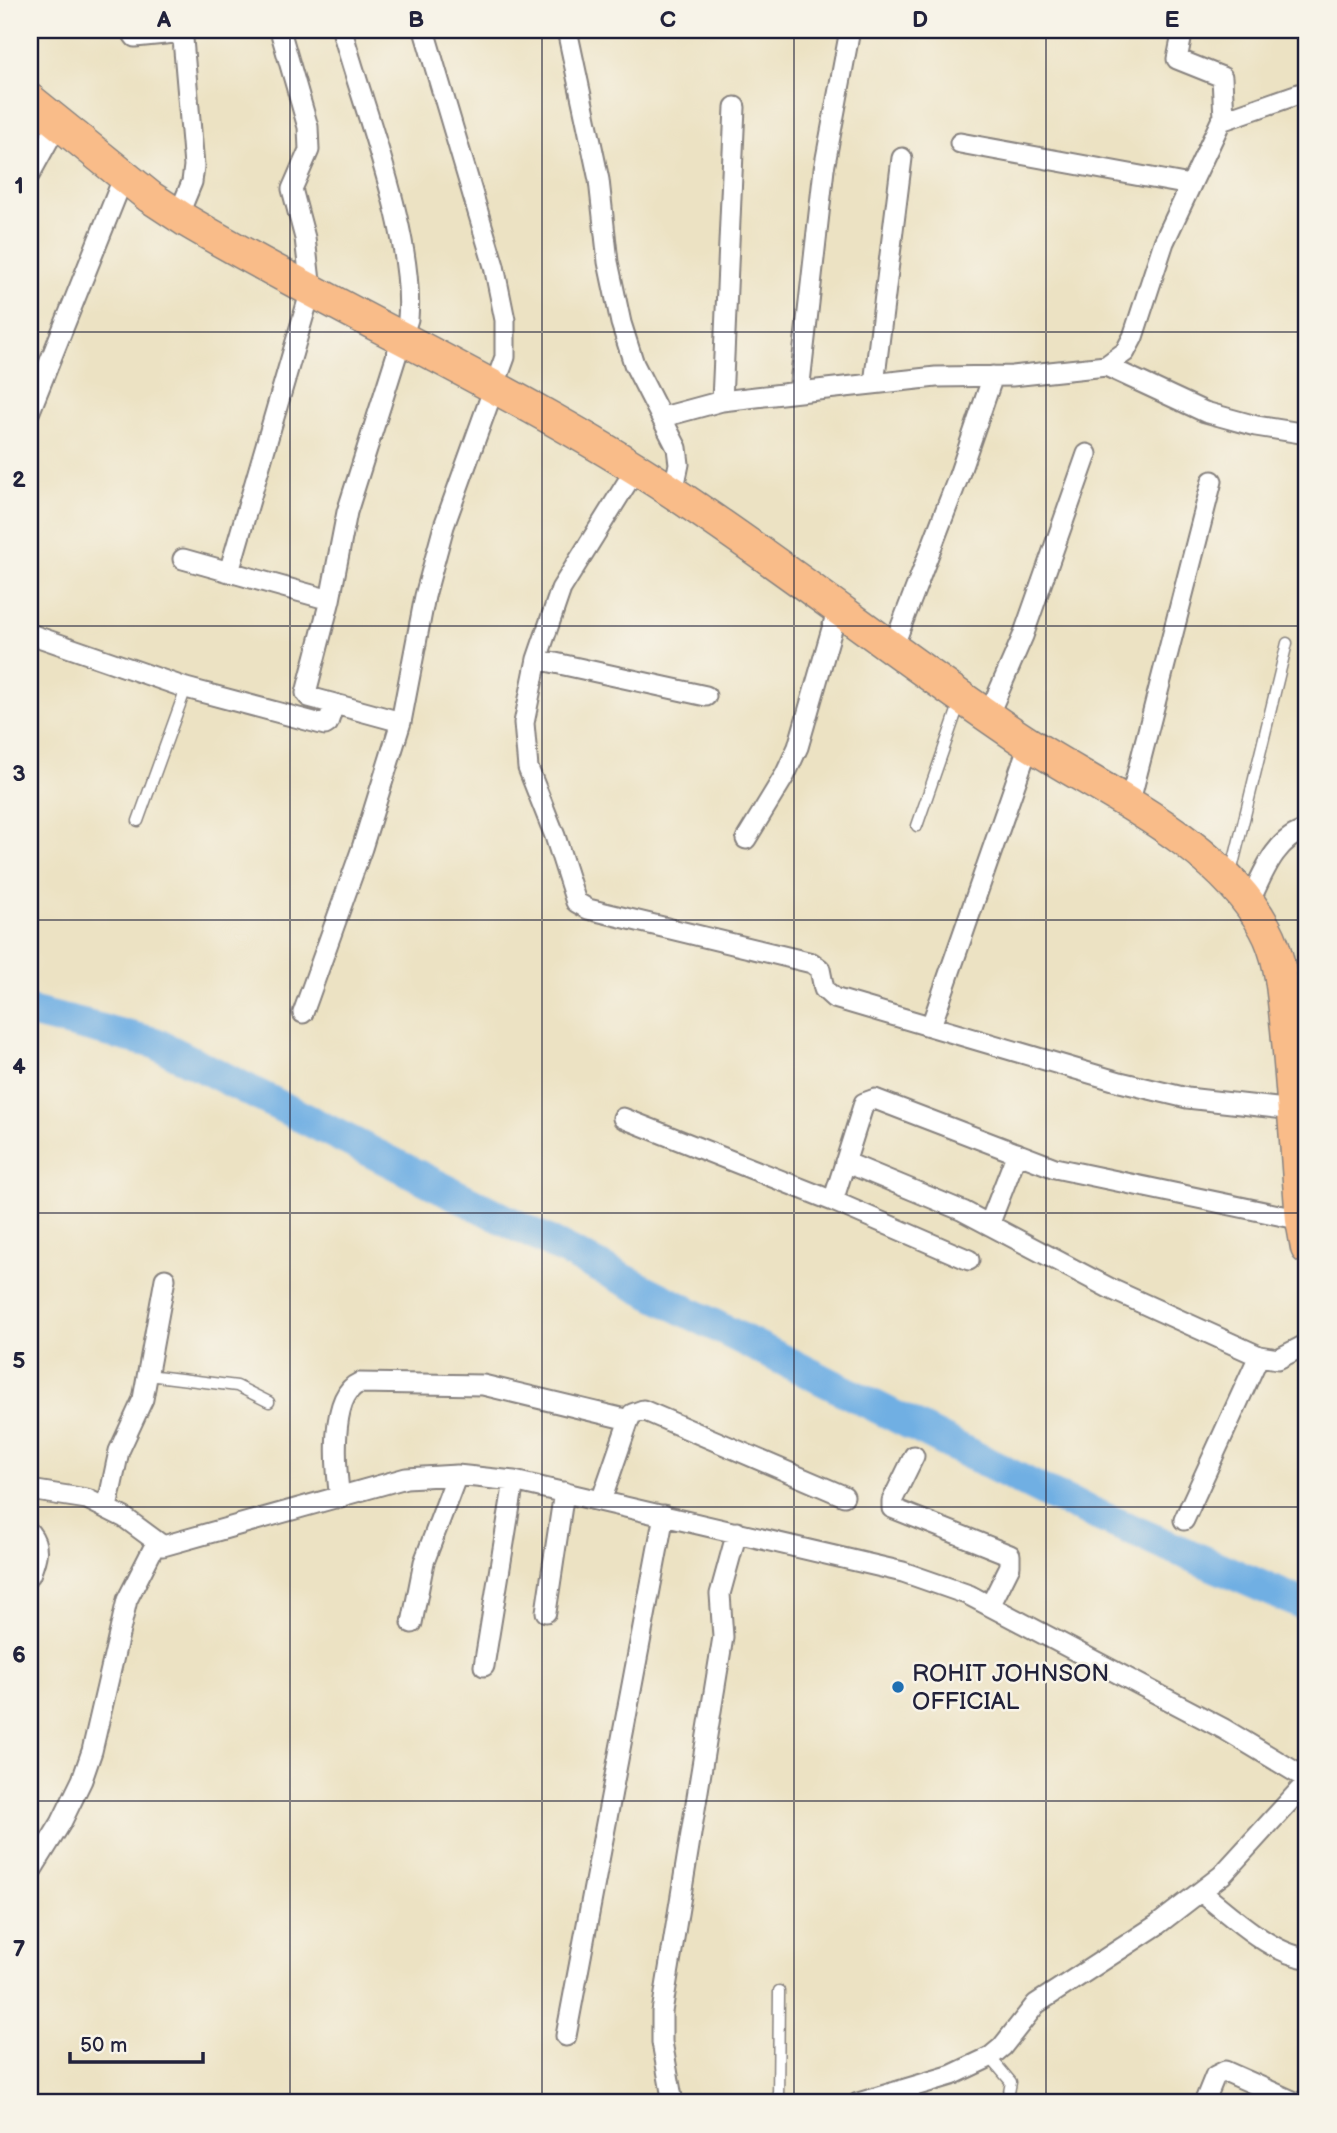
<svg xmlns="http://www.w3.org/2000/svg" width="1337" height="2133" viewBox="0 0 1337 2133" font-family="'Balsamiq Sans',sans-serif">
  <style>
    .lines { fill: none; stroke-linecap: round; stroke-linejoin: round }
    .river { stroke: #70afe3; stroke-width: 32 }
    .service-casing { stroke: #87827f; stroke-width: 13 }
    .minor-casing { stroke: #87827f; stroke-width: 23 }
    .primary-casing { stroke: #87827f; stroke-width: 35 }
    .service { stroke: #fff; stroke-width: 10 }
    .minor { stroke: #fff; stroke-width: 19 }
    .primary { stroke: #f9bc89; stroke-width: 32 }
    .grid { fill: none; stroke: #22223b; stroke-width: 2; stroke-opacity: 0.55 }
    .poi-dot { fill: #1f6fb2; stroke: #f7f3e8; stroke-width: 2.5 }
    .labels { text-anchor: middle; dominant-baseline: central; stroke-width: 5; stroke-linejoin: round; paint-order: stroke }
    .poi-label { font-size: 24px; fill: #22223b; stroke: #f7f3e8; text-anchor: start }
    .neatline { fill: none; stroke: #22223b; stroke-width: 2.5 }
    .grid-label { font-size: 23px; text-anchor: middle; font-weight: bold; fill: #22223b }
  </style>
  <rect width="100%" height="100%" fill="#f7f3e8"/>
  <filter id="ink" filterUnits="userSpaceOnUse"><feTurbulence type="fractalNoise" baseFrequency=".0143" numOctaves="2"/><feDisplacementMap in="SourceGraphic" scale="14" xChannelSelector="R" yChannelSelector="G"/><feConvolveMatrix kernelMatrix="1 2 1 2 8 2 1 2 1" color-interpolation-filters="sRGB"/></filter>
  <filter id="wash" filterUnits="userSpaceOnUse"><feTurbulence type="fractalNoise" baseFrequency=".00686" numOctaves="4" result="noise"/><feDisplacementMap in="SourceGraphic" scale="28" xChannelSelector="R" yChannelSelector="G"/><feGaussianBlur stdDeviation="1.57" result="paint"/><feColorMatrix in="noise" values="0 0 0 0 0 0 0 0 0 0 0 0 0 0 0 0 0 1.4 0 .05"/><feComposite in="paint" operator="in"/></filter>
  <g filter="url(#wash)">
    <rect width="100%" height="100%" fill="#ece2c3"/>
    <g class="lines">
      <path class="river" d="M30,1012L155,1043L1049,1494L1307,1606"/>
    </g>
  </g>
  <g filter="url(#ink)">
    <g class="lines">
      <g class="service-casing">
        <path id="service" d="M138,821L186,688
          M917,826L960,702
          M1231,873L1287,643
          M148,1375L237,1386L269,1402
          M990,2057L1011,2082L1007,2103
          M778,2103L779,1991"/>
      </g>
      <g class="minor-casing">
        <path id="minor" d="M130,30L135,37L175,33L183,39L194,166L192,182L178,216
          M342,30C364,111 415,237 408,319L347,512L330,600L306,693L309,697L401,722
          M567,30L599,180L608,262L621,323L634,364L677,448L679,464L673,493
          M1183,30L1177,59L1222,77L1224,118
          M960,143L1190,185
          M30,174L58,123
          M1106,366L1205,412L1256,426L1307,434
          M874,384L902,158
          M799,392L824,169L850,30
          M722,401L735,107
          M30,411L124,176
          M663,417L722,401L799,392L936,377L1012,376L1106,366L1125,352L1133,337L1164,242L1221,121L1307,91
          M635,470L561,589L537,659L524,723L528,768L555,836L576,902L588,909L812,963L820,969L824,989L834,998L1120,1082L1187,1098L1294,1110
          M183,559L330,600
          M229,572L311,290L305,238L292,189L309,150L308,127L280,30
          M30,634L186,688L325,725L328,723L334,704
          M892,650L958,478L993,376
          M537,659L706,696
          M988,716L1023,636L1087,454
          M1129,805L1212,481
          M746,839L785,775L798,747L838,608
          M1249,903C1262,876 1275,837 1307,830
          M303,1013L362,848L401,722L425,596L444,526L505,357V320L494,266L424,30
          M931,1026L1029,744
          M623,1118L833,1201L969,1260
          M845,1162L963,1211L1111,1289L1259,1356L1278,1359L1307,1344
          M833,1201L864,1103L875,1099L1055,1168L1302,1220
          M989,1225L1017,1153
          M914,1456L892,1501V1508L1010,1555V1566L990,1606
          M30,1490L87,1499L125,1518L163,1546L406,1478L457,1475L514,1481L903,1572L969,1595L1224,1729L1307,1779
          M340,1498C336,1470 329,1396 359,1383L483,1385L629,1420
          M601,1501L629,1420L632,1414L643,1410L844,1496
          M107,1508L119,1451L143,1399L165,1279
          M1184,1520L1259,1356
          M30,1533C41,1547 36,1559 30,1575
          M546,1612L564,1492
          M412,1623L424,1562L457,1475
          M484,1666L514,1481
          M30,1873L61,1823L82,1780L92,1751L127,1600L156,1543
          M1201,1892C1229,1914 1271,1954 1307,1958
          M566,2036L664,1515
          M673,2103L662,2042V2012L723,1637L720,1594L737,1532
          M858,2103L952,2075L990,2057L1002,2047L1036,2004L1157,1925L1222,1875L1307,1782
          M1204,2103L1215,2076L1225,2071L1297,2103"/>
      </g>
      <g class="primary-casing">
        <path id="primary" d="M30,100L150,197L185,220C346,315 518,390 674,493C790,570 899,656 1014,734C1095,789 1216,838 1265,928C1282,958 1283,995 1287,1029C1293,1093 1297,1157 1302,1220L1307,1248"/>
      </g>
      <use href="#service" class="service"/>
      <use href="#minor" class="minor"/>
      <use href="#primary" class="primary"/>
    </g>
  </g>
  <path class="grid" d="M290,30V2103M542,30V2103M794,30V2103M1046,30V2103M30,332H1307M30,626H1307M30,920H1307M30,1213H1307M30,1507H1307M30,1801H1307"/>
  <circle class="poi-dot" cx="898" cy="1687" r="7"/>
  <g class="labels">
    <g class="poi-label">
      <text x="912" y="1673">ROHIT JOHNSON<tspan x="912" dy="28">OFFICIAL</tspan></text>
    </g>
  </g>
  <rect width="1337" height="2133" fill="none" stroke="#f7f3e8" stroke-width="77"/>
  <path d="M70 2052v10h133v-10" fill="none" stroke="#22223b" stroke-width="3.5"/>
  <text x="80" y="2052" font-size="21" fill="#22223b" stroke="#f7f3e8" stroke-width="5" paint-order="stroke">50 m</text>
  <rect x="38" y="38" width="1260" height="2056" class="neatline"/>
  <g class="grid-label">
    <text x="164" y="27">A</text>
    <text x="416" y="27">B</text>
    <text x="668" y="27">C</text>
    <text x="920" y="27">D</text>
    <text x="1172" y="27">E</text>
    <text x="19" y="193">1</text>
    <text x="19" y="487">2</text>
    <text x="19" y="781">3</text>
    <text x="19" y="1074">4</text>
    <text x="19" y="1368">5</text>
    <text x="19" y="1662">6</text>
    <text x="19" y="1956">7</text>
  </g>
</svg>
